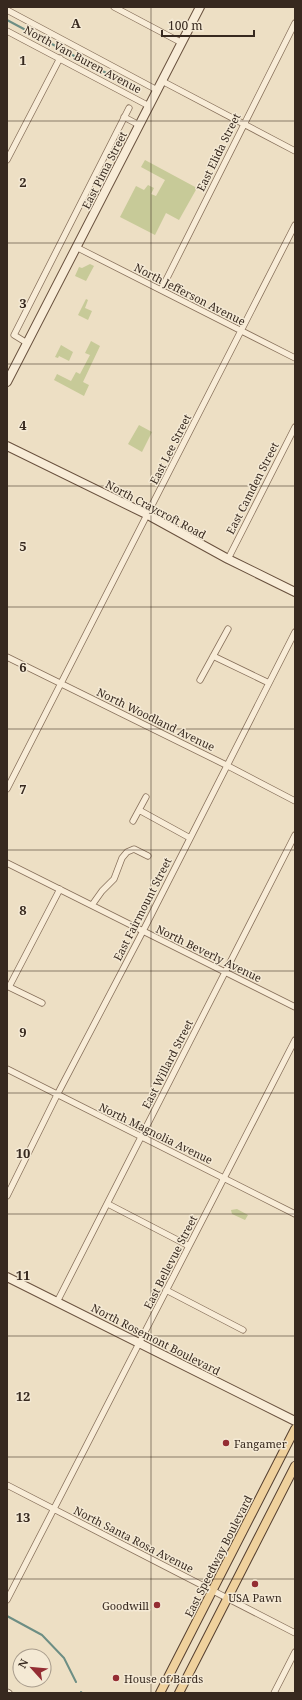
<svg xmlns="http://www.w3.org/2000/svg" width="302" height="1700" viewBox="0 0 302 1700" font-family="'Noto Serif',serif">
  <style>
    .green { fill: #c7ca98 }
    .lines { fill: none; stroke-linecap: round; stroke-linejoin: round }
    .stream { stroke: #6d8e84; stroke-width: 2 }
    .street-casing { stroke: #87705b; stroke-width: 7 }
    .secondary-casing { stroke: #69513e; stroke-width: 10 }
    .primary-casing { stroke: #553f2f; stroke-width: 10 }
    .street { stroke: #f8ecd7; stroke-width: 5.5 }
    .secondary { stroke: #f8ecd7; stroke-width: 8 }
    .primary { stroke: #efd19d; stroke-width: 8 }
    .grid { fill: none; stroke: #37291f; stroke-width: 1; stroke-opacity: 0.55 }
    .poi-dot { fill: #942d33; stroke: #f4e9d4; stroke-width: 1.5 }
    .labels { text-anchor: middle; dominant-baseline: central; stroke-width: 3; stroke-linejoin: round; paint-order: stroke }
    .street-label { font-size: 11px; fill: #37291f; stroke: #f4e9d4 }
    .poi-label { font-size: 11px; fill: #37291f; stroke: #f4e9d4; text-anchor: start }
    .grid-label { font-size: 13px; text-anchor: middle; font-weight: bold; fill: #37291f; stroke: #f4e9d4; stroke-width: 3; stroke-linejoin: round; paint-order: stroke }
  </style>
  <rect width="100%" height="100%" fill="#eddfc4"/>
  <path class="green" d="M145,160L197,188L179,220L166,213L155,235L120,217L136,186L144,190L148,185L154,188L151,194L156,196L165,180L141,167Z
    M90,264L94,266L86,281L75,276L79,267L82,268Z
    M86,299L88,300L85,308L92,311L88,320L78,315Z
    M91,341L100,346L83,382L89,385L84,396L54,380L57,374L71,381L76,372L80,374L90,355L85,353Z
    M61,345L73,352L69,361L59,356L58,358L55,357Z
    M139,425L152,432L142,452L128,444Z
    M237,1209L248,1215L245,1220L232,1214L231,1210Z"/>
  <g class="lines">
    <path class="stream" d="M7,20L140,91
      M7,1616L42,1635L64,1658L76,1682
      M81,1692L82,1693"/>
    <g class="street-casing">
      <path id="street" d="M114,7L182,43
        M7,10L157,90
        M7,31L149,106
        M162,81L295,151
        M124,117L139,125
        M7,160L60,58
        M76,247L295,358
        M161,290L295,23
        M27,343L14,335L129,108
        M228,559L295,427
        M213,656L269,683
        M7,657L226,765L295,801
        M200,680L228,629
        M7,789L295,225
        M139,810L190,838
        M133,821L146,797
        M7,863L295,1007
        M92,905L102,891L114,879L122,858L127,852L134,849L148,856
        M7,986L42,1003
        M9,987L60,889
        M7,1069L295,1214
        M7,1196L57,1095L143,931L295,632
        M108,1204L189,1246
        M166,1290L243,1330
        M57,1302L295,835
        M7,1485L295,1633
        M7,1600L295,1040
        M7,1692L9,1693
        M274,1693L295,1652"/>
    </g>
    <g class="secondary-casing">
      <path id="secondary" d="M7,382L200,7
        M7,446L148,515L228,559L295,592
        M7,1277L295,1421"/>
    </g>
    <g class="primary-casing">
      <path id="primary" d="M160,1693L295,1429
        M179,1693L295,1466"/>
    </g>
    <use href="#street" class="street"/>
    <use href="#secondary" class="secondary"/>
    <use href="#primary" class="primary"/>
  </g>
  <path class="grid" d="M151,7V1693M7,121H295M7,243H295M7,364H295M7,486H295M7,607H295M7,729H295M7,850H295M7,971H295M7,1093H295M7,1214H295M7,1336H295M7,1457H295M7,1579H295"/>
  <g class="poi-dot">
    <circle cx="226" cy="1443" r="4"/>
    <circle cx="255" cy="1584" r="4"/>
    <circle cx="157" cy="1605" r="4"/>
    <circle cx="116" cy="1678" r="4"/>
  </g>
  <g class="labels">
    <g class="street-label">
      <text transform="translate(83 59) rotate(28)">North Van Buren Avenue</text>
      <text transform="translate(218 152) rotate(-64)">East Elida Street</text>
      <text transform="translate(104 170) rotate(-63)">East Pima Street</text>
      <text transform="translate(190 294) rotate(27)">North Jefferson Avenue</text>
      <text transform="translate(170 449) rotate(-63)">East Lee Street</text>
      <text transform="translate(252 488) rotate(-63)">East Camden Street</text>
      <text transform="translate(156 509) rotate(28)">North Craycroft Road</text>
      <text transform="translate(156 719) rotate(26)">North Woodland Avenue</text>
      <text transform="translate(142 909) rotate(-63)">East Fairmount Street</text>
      <text transform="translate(209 953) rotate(26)">North Beverly Avenue</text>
      <text transform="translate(167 1064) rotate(-63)">East Willard Street</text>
      <text transform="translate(156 1133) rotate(26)">North Magnolia Avenue</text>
      <text transform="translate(170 1262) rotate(-63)">East Bellevue Street</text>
      <text transform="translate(156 1339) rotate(27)">North Rosemont Boulevard</text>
      <text transform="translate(134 1539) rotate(27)">North Santa Rosa Avenue</text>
      <text transform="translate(218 1556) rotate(-63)">East Speedway Boulevard</text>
    </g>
    <g class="poi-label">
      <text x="234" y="1443">Fangamer</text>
      <text x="255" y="1597" text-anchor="middle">USA Pawn</text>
      <text x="149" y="1605" text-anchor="end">Goodwill</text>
      <text x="124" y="1678">House of Bards</text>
    </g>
  </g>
  <g class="grid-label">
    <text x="76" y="28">A</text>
    <text x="23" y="65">1</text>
    <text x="23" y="187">2</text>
    <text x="23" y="308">3</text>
    <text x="23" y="430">4</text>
    <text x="23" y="551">5</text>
    <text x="23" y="672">6</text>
    <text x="23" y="794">7</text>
    <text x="23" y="915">8</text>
    <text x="23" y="1037">9</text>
    <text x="23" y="1158">10</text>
    <text x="23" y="1280">11</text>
    <text x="23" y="1401">12</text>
    <text x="23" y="1522">13</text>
  </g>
  <rect width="302" height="1700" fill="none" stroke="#37291f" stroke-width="16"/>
  <g transform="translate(32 1668) rotate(297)"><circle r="19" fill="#f4e9d4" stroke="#a89c8c"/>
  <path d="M0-3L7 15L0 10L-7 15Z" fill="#942d33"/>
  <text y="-6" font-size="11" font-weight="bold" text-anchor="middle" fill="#37291f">N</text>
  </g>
  <path d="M162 30v6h92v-6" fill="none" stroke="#37291f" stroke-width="2"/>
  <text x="168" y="30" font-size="12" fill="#37291f" stroke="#f4e9d4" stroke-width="3" paint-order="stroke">100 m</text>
</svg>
